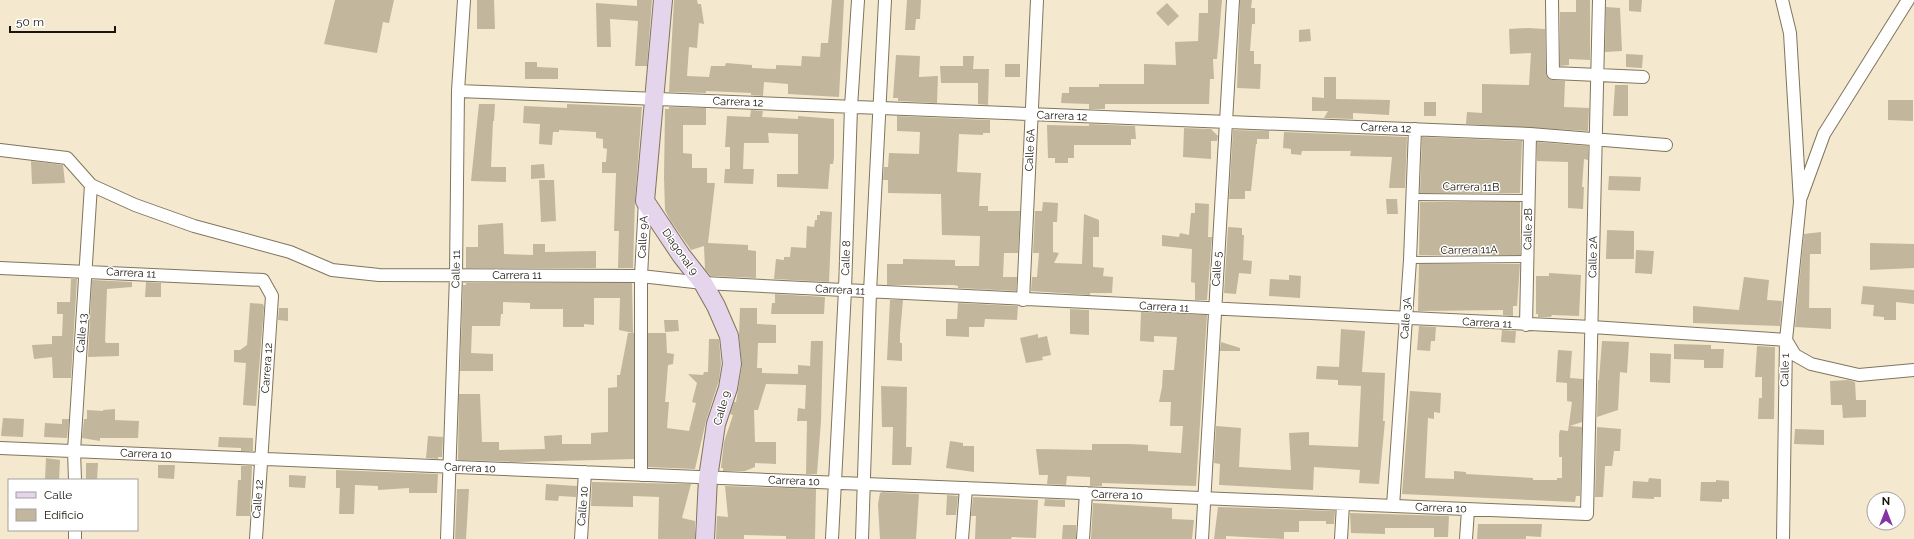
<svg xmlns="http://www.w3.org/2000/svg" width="1914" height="539" viewBox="0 0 1914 539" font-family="Raleway,sans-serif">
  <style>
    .building { fill: #c2b69d }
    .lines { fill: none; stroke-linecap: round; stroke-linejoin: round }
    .lane-casing { stroke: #80755d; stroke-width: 8 }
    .street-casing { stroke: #80755d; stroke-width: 14 }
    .secondary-casing { stroke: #80755d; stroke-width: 20 }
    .lane { stroke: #fff; stroke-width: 6 }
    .street { stroke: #fff; stroke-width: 12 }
    .secondary { stroke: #e4d4ec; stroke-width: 18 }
    .labels { text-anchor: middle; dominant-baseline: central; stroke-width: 3; stroke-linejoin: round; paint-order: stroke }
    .street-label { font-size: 11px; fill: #1a150c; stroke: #fff }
  </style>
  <rect width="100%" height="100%" fill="#f4e8ce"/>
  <path class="building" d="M335,0H394L389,23L383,22L377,53L324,44Z
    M477,0H494L495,29H477Z
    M637,0H652L647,66H635L638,21L610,19L611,47H597L596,3L637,6Z
    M674,0H697L698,4H701L704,24L699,23L697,48L689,47L687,76L709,77L711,66H725L726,63L752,65V68L776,69V65L801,66L802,56L820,57L821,43H828L832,0H844L839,97L788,94V84L764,82L763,96L751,95V93L706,91V93L669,92Z
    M907,0H921L920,19H916L915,30H905Z
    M1208,0H1222L1217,59H1213L1214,79H1210L1209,104H1105V109H1089V104L1061,103L1062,93H1069V87H1099V84H1144V64L1176,65L1175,42L1198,41L1199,13H1208Z
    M1240,0H1252L1251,8H1255V24H1252L1250,51H1254V64H1261L1260,89L1237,88Z
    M1576,0H1590V60L1569,59V65L1560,66V12H1576Z
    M1629,0H1642L1641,12L1629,11Z
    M1167,3L1179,16L1168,26L1156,13Z
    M1606,7L1620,8L1622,51L1605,52Z
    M1528,28L1545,29L1546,76L1552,80L1565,81L1564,107L1589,108L1588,131L1466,124L1467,112L1482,113V84L1529,85L1531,53L1510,54L1509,29Z
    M1310,29L1311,41L1299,42V30Z
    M1626,54L1643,55L1642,68L1626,67Z
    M896,55L920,56L919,77L938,76L937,103L898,101V98H893Z
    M963,56H974L973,69H989L988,105L978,104V83H941L940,66H963Z
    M525,62H537V67L558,68V79H525Z
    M1005,64H1020V77H1005Z
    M1324,77H1336V99L1390,100L1389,115L1353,113V119L1324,118L1328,111H1312V97L1324,98Z
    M1615,85H1628V116H1613Z
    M1888,100H1913V121L1888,120Z
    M1424,102H1436V116H1424Z
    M479,104H495L494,121H493L491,167H506V182L471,181Z
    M567,104L642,107L635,200L633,268H618L619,231H614L616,173H602V162H606L607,149L603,148V139L596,138V132L559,130V132H553L552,145L539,144L540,124L523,123L524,106L567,108Z
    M669,107L706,108V125H683V153L692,154V168H707V183H715L708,243L748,245V250L756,251V278L711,276L705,269L704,246L691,250L670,220L665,210L664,177L665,109H669Z
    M751,110L763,111L762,117L798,119V116L834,119V158L833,164H830L828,189L777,187V174H798V134L768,133L769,143H744L743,169H754L753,184L724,183L725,169H730V147H725L727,116L750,117Z
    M897,116L990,120V133H983V135L959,134L957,172L981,173L979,206H988V211H1020L1018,253H1004L1003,277H1017L1016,291L958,288V286L954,285H887V264H903V259L955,260V266H979L980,236L942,235L941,194L888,193V180H883L884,167H888L889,153L919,154L920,132L897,131Z
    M1089,124L1135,126L1136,139H1131V145H1074V158H1068V163H1055V158H1048L1047,125L1089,126Z
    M1184,128L1211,129L1218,136L1217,141H1211V159L1183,157Z
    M1233,130L1269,131V139H1257V144H1256L1251,191H1245V199H1229Z
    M1284,132L1407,137L1405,188H1389L1392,157L1350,156L1351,151H1302L1301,155L1291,154V149L1283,148Z
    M1422,137L1522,141L1520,193H1420Z
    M1537,142L1588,146V160L1584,159L1582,187H1584L1583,209L1568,208V162L1537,161Z
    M31,161L63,165L65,183L32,184Z
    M544,164L545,178L531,179V165Z
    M1609,176L1641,177L1640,191L1608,190Z
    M539,180H554L556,221L541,222Z
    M1386,199H1397L1398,214H1387Z
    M1043,202L1058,203L1057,222H1053V252L1059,253L1054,263L1082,264L1084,214L1099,220V237H1093V267L1104,268L1103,276L1113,277L1112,293H1090V295L1031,291L1032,277H1037L1039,253H1033L1035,211H1042Z
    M1420,202H1520V255H1419Z
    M1195,203L1209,204L1208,237H1212L1207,300H1195V283L1191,282L1192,249L1162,246V235L1179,237L1180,233L1189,235L1191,213H1195Z
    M820,211L832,212L829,282L774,279L776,259L784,260V257H790L791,247L806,248L807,226L814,227L815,220H817V215H820Z
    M503,223L504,254L533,255V244H545V252L596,251V268H466V247H478V225Z
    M1228,227L1242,228V235H1244L1243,260L1252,261L1251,274L1239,273L1236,294L1224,293Z
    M1607,230L1634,231V259H1606Z
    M1821,232V254H1810L1809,308H1831V329L1795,327L1804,234Z
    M1870,243L1914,244V268L1870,270Z
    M1636,250L1654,251L1652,274L1635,273Z
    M1419,264H1520L1517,306H1513V316L1503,315V310L1418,311Z
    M1549,273L1581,275L1579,316L1552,315L1551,317H1538V314H1536V276H1549Z
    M1289,275L1301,276L1300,298L1269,296L1270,279L1289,280Z
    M1744,277L1769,280L1767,300L1782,301L1780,326L1693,323V306L1739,310Z
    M71,279H77L71,378H53L52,357L34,359L32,345L52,344V336H62L63,314H57V302H70Z
    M92,280L132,282V287L107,289L105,341L106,343H119V356L88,357Z
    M146,282L161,283V297H145Z
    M466,283H632L633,333L619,330L620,298H594V325L584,324V327H563V309H530V303L503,302V314H501L500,326H472L471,353L493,354V371H460L463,285H466Z
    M1863,286L1914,290V304L1896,302V320H1884V317L1873,316L1874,305L1861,304Z
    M775,294L825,297L824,314H771L772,303H775Z
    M890,300H903L900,334V343H902V361L887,360Z
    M250,303L263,304L264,307L256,406L243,405L246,363L234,362V350H240L247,345Z
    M958,303L1018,306L1017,320L985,319L984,327H969V337L946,336V319H957Z
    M279,308H288V321L278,320Z
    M740,308H757V324L776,325V343H758L757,368H762V373L798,374V365L810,366L811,341H823L821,421L817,474H806L807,421H797L798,408L805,409L806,385L766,384L758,410H754L755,442H776V464L755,463V467L745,471H723V468H721L724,442L733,415L730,414L734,402H736L742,366L739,335Z
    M1070,309L1089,310V335L1070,334Z
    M1141,312L1207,315L1196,486L1102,483V486H1090V477L1067,476L1066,485L1047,484L1048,475H1039L1036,449L1092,450V444H1128L1148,445V451L1181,453L1183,426H1170L1171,402H1159L1162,387L1163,370H1174L1177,337L1154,336V342L1140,341Z
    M664,320H678L679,331L665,332Z
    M1419,326L1436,327L1435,341H1431L1430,351L1417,350Z
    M1341,329L1365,331L1362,372L1385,373L1383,421H1385L1379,484L1359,483L1360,470L1314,467L1313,490L1219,485L1220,464L1214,463L1216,426L1241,428L1239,467L1291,470L1289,433L1309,432V445L1358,447L1361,386L1338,385V380L1316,379L1317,366L1339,367Z
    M1502,330L1516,331L1515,343L1501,342Z
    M628,333H634V459L517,462L458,460L459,394H480L482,442H499V450L545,449L544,436L562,435V444H591V433L608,432V388L617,387V375H620Z
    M648,333H666L667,353L674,354L673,364L668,365L667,378L665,402H669L667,428L689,431L696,403L692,402L697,383L688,374L703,375L704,372H708L709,339H719L721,364L719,380L706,421L695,469L648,467Z
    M1038,334V338L1047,336L1051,355L1042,357L1043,360L1026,363L1020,338Z
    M1602,341L1629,342L1627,373L1620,372L1618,410L1597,417L1598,380H1599Z
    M1221,342L1240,348V351H1220Z
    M1674,344L1711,345V349H1724L1723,368H1704V360L1674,359Z
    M1757,346L1775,347L1774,419H1758L1759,398H1762V377H1755Z
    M1558,350L1572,351L1570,378L1583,379L1582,422L1570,426L1582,427L1580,496H1576L1575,502L1402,494L1410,391L1441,393L1440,413L1434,412V419L1428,418L1425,478L1454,479V471L1466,472V474L1533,478V480H1557V478H1562V457H1559V434L1560,430L1568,431L1572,402L1567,401V383L1556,382Z
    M1650,353L1671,354L1670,383L1650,382Z
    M1848,380L1855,382L1856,400H1866V417L1843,418L1842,405H1831L1830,381Z
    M881,386L907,387L906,447H912L911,465H892L893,427H882Z
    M115,409V420L139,421L138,438H100V441L82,438L84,419H87V410L103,411V410Z
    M3,418L24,419L23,437L1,436Z
    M62,419H69L67,438L44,437L45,423L62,424Z
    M1597,427L1621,429L1620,451H1614L1612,466H1605L1603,497H1595Z
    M1795,429L1824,430V445L1794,444Z
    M428,436L443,437L442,457H438V459L426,458Z
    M219,437L253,438V451H241V448L218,447Z
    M950,441L963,443V446H974V472L946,468Z
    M46,458L60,460L59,480H45Z
    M86,463H98L97,480H86Z
    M158,465H175L174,479L158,478Z
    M241,466H252L250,516H236L238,480H241Z
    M336,470L438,474L437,493H409V488L378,490V486L355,485L354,514H339L340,488H336Z
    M289,475L306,476L305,488L289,487Z
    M1649,478L1661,479V497H1654V499L1632,498L1633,481L1648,482Z
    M1716,480L1729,481V499H1722V502L1700,501L1701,482H1716Z
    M592,482L691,484L682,518L695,521V539H658L659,497L633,496V507L591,506Z
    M546,484L577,486L576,497L559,496L558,501L545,500Z
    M725,486L816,489L815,539H786V536L744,535V539H716L717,516L728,517Z
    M457,489H469L466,539H455Z
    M883,492L919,494L916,539H880L878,504L880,493Z
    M947,495L958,496L956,515H946Z
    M973,497L1038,500L1036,538L1012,537L1011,539H975L976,516H971Z
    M1045,499L1065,500V507L1044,506Z
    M1093,503L1172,508V519L1194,520L1192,539H1091Z
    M1218,507L1335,511L1334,524H1326V521H1299V532H1284V539L1226,536V539H1214Z
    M1350,513L1449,516L1448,537H1434V528H1385V534L1351,533Z
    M1478,524H1542L1541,537L1526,536V539H1477Z
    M1063,525H1076V539H1062Z"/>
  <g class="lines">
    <g class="lane-casing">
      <path id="lane" d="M1412,197L1529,198
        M1410,260L1528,259"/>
    </g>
    <g class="street-casing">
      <path id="street" d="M1552,0L1553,73L1643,77
        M1782,0L1790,33L1800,202L1786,340L1783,539
        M458,91L1530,134L1666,145
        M0,150L67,158L91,185L135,205L194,226L290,252L332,270L379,275L641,276L703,283L1592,327L1786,340
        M1801,197L1824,134L1908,0
        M0,268L263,280L272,296L256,539
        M1023,300L1037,0
        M1526,325L1530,134
        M1786,340L1795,355L1811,364L1859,375L1914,370
        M0,448L1587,514L1599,0
        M641,475V276L645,201
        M75,480L74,451L91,185
        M1393,506L1410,260L1415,129
        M75,530V539
        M447,539L456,275L458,91L464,0
        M581,539L585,472
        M832,539L845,290L851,107L858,0
        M862,539L870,292L885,0
        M962,539L966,488
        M1083,539L1086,493
        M1202,539L1233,0
        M1341,539L1343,504
        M1466,539L1468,510"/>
    </g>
    <g class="secondary-casing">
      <path id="secondary" d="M663,0L645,201L681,255L703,283L716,306L729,336L732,364L728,388L716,424L708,478L705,539"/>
    </g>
    <use href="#lane" class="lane"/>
    <use href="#street" class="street"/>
    <use href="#secondary" class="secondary"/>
  </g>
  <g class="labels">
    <g class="street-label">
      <text transform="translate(738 102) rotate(2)">Carrera 12</text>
      <text transform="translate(1062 116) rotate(2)">Carrera 12</text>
      <text transform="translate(1386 128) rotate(2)">Carrera 12</text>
      <text transform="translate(1030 150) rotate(-87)">Calle 6A</text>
      <text transform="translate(1471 187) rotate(1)">Carrera 11B</text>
      <text transform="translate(1528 229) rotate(-89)">Calle 2B</text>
      <text transform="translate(643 237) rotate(-87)">Calle 9A</text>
      <text transform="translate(1469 250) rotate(-1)">Carrera 11A</text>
      <text transform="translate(680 252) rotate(55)">Diagonal 9</text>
      <text transform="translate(1593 257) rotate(-89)">Calle 2A</text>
      <text transform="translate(846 258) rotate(-88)">Calle 8</text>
      <text transform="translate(456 269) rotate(-89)">Calle 11</text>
      <text transform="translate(1217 269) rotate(-87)">Calle 5</text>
      <text transform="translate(131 273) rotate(3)">Carrera 11</text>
      <text x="517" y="275">Carrera 11</text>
      <text transform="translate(840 290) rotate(3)">Carrera 11</text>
      <text transform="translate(1164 307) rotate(3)">Carrera 11</text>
      <text transform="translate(1406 318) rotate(-86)">Calle 3A</text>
      <text transform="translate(1487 323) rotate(3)">Carrera 11</text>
      <text transform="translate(82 333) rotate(-86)">Calle 13</text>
      <text transform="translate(267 368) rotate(-86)">Carrera 12</text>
      <text transform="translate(1785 370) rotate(-89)">Calle 1</text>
      <text transform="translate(722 408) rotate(-74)">Calle 9</text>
      <text transform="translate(146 454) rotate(2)">Carrera 10</text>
      <text transform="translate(470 468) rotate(2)">Carrera 10</text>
      <text transform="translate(794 481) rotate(2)">Carrera 10</text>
      <text transform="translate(1117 495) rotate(2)">Carrera 10</text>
      <text transform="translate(258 499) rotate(-86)">Calle 12</text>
      <text transform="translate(583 506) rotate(-86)">Calle 10</text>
      <text transform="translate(1441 508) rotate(2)">Carrera 10</text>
    </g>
  </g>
  <rect x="8" y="479" width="130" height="52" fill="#ffffff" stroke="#a3a19e"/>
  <rect x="16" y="492" width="20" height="6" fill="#e4d4ec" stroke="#a3a19e"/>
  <text x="44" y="499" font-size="12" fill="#1a150c">Calle</text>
  <rect x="16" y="509" width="20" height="12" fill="#c2b69d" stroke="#a3a19e"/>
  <text x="44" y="519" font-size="12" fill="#1a150c">Edificio</text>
  <g transform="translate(1886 511)"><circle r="19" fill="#ffffff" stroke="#a3a19e"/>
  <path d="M0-3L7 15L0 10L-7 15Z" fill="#8234a4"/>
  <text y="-6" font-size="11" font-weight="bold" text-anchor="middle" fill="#1a150c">N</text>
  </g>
  <path d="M10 26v6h105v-6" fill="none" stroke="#1a150c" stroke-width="2"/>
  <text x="16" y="26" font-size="12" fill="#1a150c" stroke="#ffffff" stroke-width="3" paint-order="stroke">50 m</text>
</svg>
